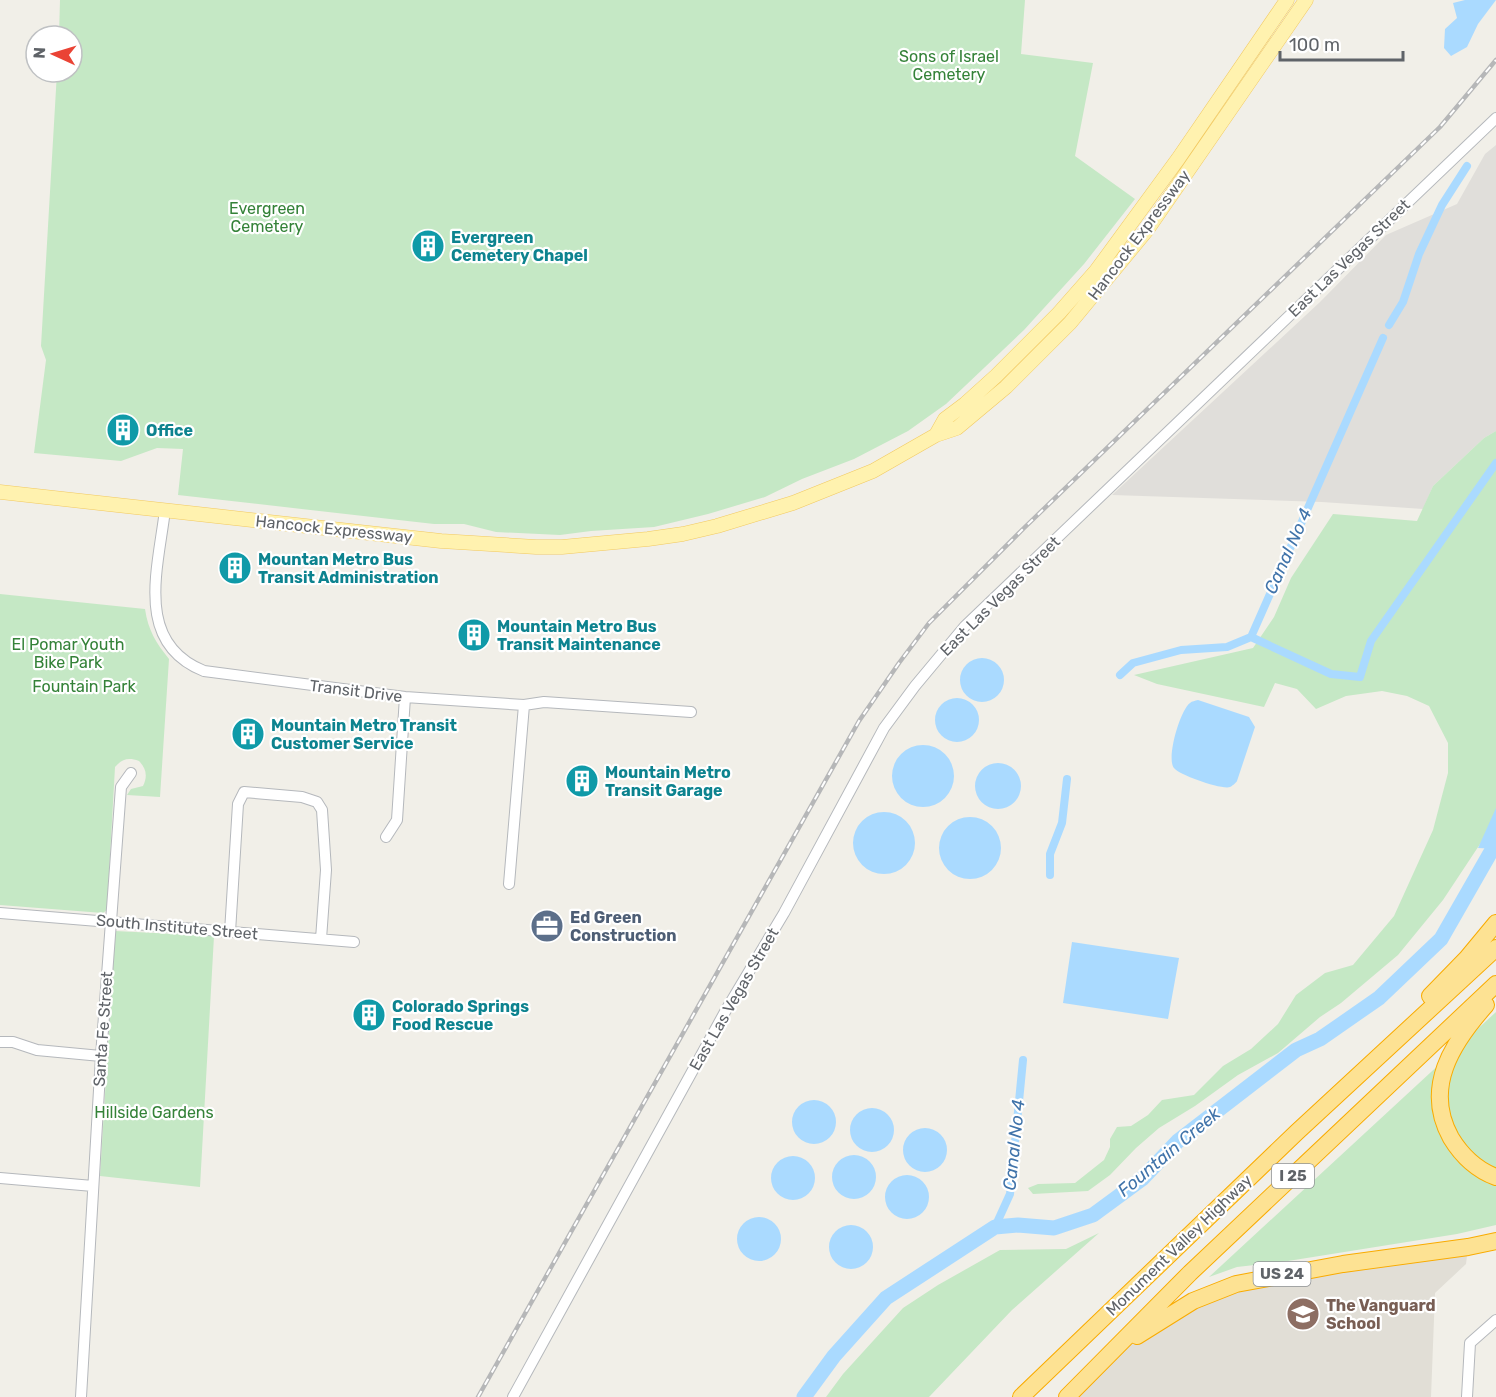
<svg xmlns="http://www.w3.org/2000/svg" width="1496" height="1397" viewBox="0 0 1496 1397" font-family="Rubik,sans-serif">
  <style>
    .industrial { fill: #e0deda }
    .education { fill: #e1ded6 }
    .green { fill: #c5e8c5 }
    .water { fill: #aadaff }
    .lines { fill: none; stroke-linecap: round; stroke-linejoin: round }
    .canal { stroke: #aadaff; stroke-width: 8 }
    .river { stroke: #aadaff; stroke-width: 15 }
    .minor-casing { stroke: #b5b8bc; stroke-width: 12 }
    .major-casing { stroke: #f2c960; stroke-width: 15 }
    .highway-casing { stroke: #f9ab00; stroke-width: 18 }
    .minor { stroke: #fff; stroke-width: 10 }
    .major { stroke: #fff2af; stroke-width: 14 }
    .highway { stroke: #fde293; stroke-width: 16 }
    .rail-casing { stroke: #b6b7b8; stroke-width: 4.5 }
    .rail { stroke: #fff; stroke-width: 2; stroke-dasharray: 7; stroke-linecap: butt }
    .labels { text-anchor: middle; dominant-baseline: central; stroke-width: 4.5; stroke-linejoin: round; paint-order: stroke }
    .shield { fill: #fff; stroke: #8f9295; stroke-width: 1.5 }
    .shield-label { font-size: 15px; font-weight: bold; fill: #5f6368 }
    .park-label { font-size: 16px; fill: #348238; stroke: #fff }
    .street-label { font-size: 16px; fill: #5f6368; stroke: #fff }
    .culture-label { font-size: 16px; font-weight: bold; fill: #0d838f; stroke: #fff; text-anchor: start }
    .service-label { font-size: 16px; font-weight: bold; fill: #4e5e75; stroke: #fff; text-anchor: start }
    .education-label { font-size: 16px; font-weight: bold; fill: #785e54; stroke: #fff; text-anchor: start }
    .water-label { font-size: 18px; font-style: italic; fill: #4174aa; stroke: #fff }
  </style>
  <rect width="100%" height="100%" fill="#f1efe8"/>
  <path class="industrial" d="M1496,145V431L1484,438L1433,486L1423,509L1322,502L1112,495L1320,302L1386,235L1457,204L1485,154Z"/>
  <path class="education" d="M1468,1247L1466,1264L1435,1293L1431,1397H1067L1151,1326L1236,1284Z"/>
  <path class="green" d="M60,0H1025L1021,54L1093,63L1075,156L1135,199L1084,264L1024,330L946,404L908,431L854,459L802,479L765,497L708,514L654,527L591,531L560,535L496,532L464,524H434L178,495L183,449L157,448L121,461L34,453L46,360L41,346L57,72H72V36H59Z
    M1496,431V810L1488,832L1443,900L1398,955L1341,1003L1320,1017L1278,1053L1238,1075L1195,1106L1159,1128L1136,1148L1110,1175L1088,1191L1033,1194L1028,1188L1038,1184L1075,1183L1104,1160L1110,1147V1139L1117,1127L1131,1126L1148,1115L1162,1100L1194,1095L1223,1066L1251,1049L1278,1024L1296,995L1325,973L1353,965L1394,916L1433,830L1448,773V743L1429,706L1407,696L1382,691L1346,696L1316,709L1297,689L1275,683L1264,707L1157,684L1134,675L1253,648L1274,617L1291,578L1333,514L1417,521L1433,486L1484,438Z
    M0,594L145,609C148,630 156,643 169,659L160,797L127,795L131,789L143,786C148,776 146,768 139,761C128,757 122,759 115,767L107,910L103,913L0,905Z
    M115,931L214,936L200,1187L100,1176Z
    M1496,1012V1225L1457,1234L1288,1261L1237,1267L1209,1277Z
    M1099,1233L1012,1310L929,1397H826L843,1374L903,1308L938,1285L1000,1250L1066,1249Z"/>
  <path class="water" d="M1465,0H1496L1478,24L1467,47L1451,56L1444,48L1445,29L1457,18L1453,3Z
    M960 680a22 22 0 1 1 44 0a22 22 0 1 1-44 0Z
    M935 720a22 22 0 1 1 44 0a22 22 0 1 1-44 0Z
    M1198,700L1249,717L1255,727L1237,781C1237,782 1231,787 1230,787C1222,790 1179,775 1174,768C1166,759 1180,710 1190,703C1192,701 1195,701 1198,700Z
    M892 776a31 31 0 1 1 62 0a31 31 0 1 1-62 0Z
    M975 786a23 23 0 1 1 46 0a23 23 0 1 1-46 0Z
    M1496,808V849L1478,848Z
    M853 843a31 31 0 1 1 62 0a31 31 0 1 1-62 0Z
    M939 848a31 31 0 1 1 62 0a31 31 0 1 1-62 0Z
    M1072,942L1179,958L1168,1019L1063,1003Z
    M792 1122a22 22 0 1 1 44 0a22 22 0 1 1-44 0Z
    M850 1130a22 22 0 1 1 44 0a22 22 0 1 1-44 0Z
    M903 1150a22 22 0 1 1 44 0a22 22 0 1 1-44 0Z
    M832 1177a22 22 0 1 1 44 0a22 22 0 1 1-44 0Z
    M771 1178a22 22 0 1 1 44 0a22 22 0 1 1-44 0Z
    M885 1197a22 22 0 1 1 44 0a22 22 0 1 1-44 0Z
    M737 1239a22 22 0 1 1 44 0a22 22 0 1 1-44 0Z
    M829 1247a22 22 0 1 1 44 0a22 22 0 1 1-44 0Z"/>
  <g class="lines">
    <path class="canal" d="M1389,325L1403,302L1419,254L1442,205L1467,166
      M1251,637L1331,674L1360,677L1371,641L1496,463
      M1120,675L1133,663L1181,650L1227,647L1251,637L1383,338
      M1050,875V854L1062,823L1067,779
      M995,1227L1010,1194L1023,1060"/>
    <path class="river" d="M804,1397L834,1356L886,1298L995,1227L1018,1225L1054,1228L1093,1215L1142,1179L1178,1141L1296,1050L1320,1039L1379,998L1441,939L1496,843"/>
    <g class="minor-casing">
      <path id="minor" d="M165,510C158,569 134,643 204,671L405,697L524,705L544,702L691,712
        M386,837L397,820L405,697
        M509,884L524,705
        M0,913L354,942
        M230,932L238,804L244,792L302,797L317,802L322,810L326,870L321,939
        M0,1042H13L37,1050L101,1056
        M0,1178L93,1186
        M81,1397L101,1056L121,787L131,773
        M513,1397L726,1010L784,913L884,728L915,686L965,626L1496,118
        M1467,1397L1470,1343L1496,1320"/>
    </g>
    <g class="major-casing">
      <path id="major" d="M936,435L945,419L965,404L996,376L1059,313L1096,271L1178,159L1287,0
        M0,492L441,541L536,547H562L648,539L683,534L717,526L793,503L873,471L936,435L957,428L1006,387L1070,323L1147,230L1306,0"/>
    </g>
    <g class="highway-casing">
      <path id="highway" d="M1430,996L1467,958L1496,923
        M1486,1005C1452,1043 1423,1088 1451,1138C1462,1156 1477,1170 1496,1177
        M1137,1336L1193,1301L1236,1284L1343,1264L1468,1247L1496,1241
        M1021,1397L1297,1132L1496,948
        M1067,1397L1190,1273L1496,984"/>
    </g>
    <use href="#minor" class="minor"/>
    <use href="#major" class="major"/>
    <use href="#highway" class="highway"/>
    <g class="rail-casing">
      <path id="rail" d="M478,1397L859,721L899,663L929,623L1024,528L1440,127L1496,60"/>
    </g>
    <use href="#rail" class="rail"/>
  </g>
  <defs>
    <g id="building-disc" transform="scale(1.725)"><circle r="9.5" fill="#0f9aa8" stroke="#fff"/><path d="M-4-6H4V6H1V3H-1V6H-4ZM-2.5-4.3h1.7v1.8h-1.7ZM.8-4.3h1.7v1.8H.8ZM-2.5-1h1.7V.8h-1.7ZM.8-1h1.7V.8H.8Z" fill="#fff"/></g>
    <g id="office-disc" transform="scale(1.725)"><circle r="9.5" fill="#5c6f8a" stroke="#fff"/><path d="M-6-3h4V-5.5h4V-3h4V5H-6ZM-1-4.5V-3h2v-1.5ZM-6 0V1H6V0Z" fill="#fff"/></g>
    <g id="school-disc" transform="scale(1.725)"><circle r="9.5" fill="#8d6e63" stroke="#fff"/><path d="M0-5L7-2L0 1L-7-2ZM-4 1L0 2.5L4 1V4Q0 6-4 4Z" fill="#fff"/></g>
  </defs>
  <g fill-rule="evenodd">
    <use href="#building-disc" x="428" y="246"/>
    <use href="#building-disc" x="123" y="430"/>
    <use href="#building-disc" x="235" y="568"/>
    <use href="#building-disc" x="474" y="635"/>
    <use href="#building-disc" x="248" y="734"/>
    <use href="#building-disc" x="582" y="781"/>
    <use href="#office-disc" x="547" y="926"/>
    <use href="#building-disc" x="369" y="1015"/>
    <use href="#school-disc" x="1303" y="1314"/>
  </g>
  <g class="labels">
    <g class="shield">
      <rect x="1272" y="1164" width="42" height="24" rx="4.5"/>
      <rect x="1253.5" y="1262" width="57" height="24" rx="4.5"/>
    </g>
    <g class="shield-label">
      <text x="1293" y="1176">I 25</text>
      <text x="1282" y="1274">US 24</text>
    </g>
    <g class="park-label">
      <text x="949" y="56">Sons of Israel<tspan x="949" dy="18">Cemetery</tspan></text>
      <text x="267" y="208">Evergreen<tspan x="267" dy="18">Cemetery</tspan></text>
      <text x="68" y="644">El Pomar Youth<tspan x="68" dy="18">Bike Park</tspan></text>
      <text x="84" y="686">Fountain Park</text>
      <text x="154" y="1112">Hillside Gardens</text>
    </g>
    <g class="street-label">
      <text transform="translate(1139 235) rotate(-53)">Hancock Expressway</text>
      <text transform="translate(1349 258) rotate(-44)">East Las Vegas Street</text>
      <text transform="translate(334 529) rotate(6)">Hancock Expressway</text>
      <text transform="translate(1000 596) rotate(-45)">East Las Vegas Street</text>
      <text transform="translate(356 691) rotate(7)">Transit Drive</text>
      <text transform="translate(177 927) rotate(5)">South Institute Street</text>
      <text transform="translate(734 999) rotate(-60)">East Las Vegas Street</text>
      <text transform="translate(103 1029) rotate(-86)">Santa Fe Street</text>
      <text transform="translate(1179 1245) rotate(-44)">Monument Valley Highway</text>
    </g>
    <g class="culture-label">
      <text x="451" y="237">Evergreen<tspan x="451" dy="18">Cemetery Chapel</tspan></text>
      <text x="146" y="430">Office</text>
      <text x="258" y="559">Mountan Metro Bus<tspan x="258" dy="18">Transit Administration</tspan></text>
      <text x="497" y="626">Mountain Metro Bus<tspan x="497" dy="18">Transit Maintenance</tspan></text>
      <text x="271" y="725">Mountain Metro Transit<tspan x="271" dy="18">Customer Service</tspan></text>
      <text x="605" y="772">Mountain Metro<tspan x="605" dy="18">Transit Garage</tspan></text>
      <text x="392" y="1006">Colorado Springs<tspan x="392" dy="18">Food Rescue</tspan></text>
    </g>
    <g class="service-label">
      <text x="570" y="917">Ed Green<tspan x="570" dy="18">Construction</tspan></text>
    </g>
    <g class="education-label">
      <text x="1326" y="1305">The Vanguard<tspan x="1326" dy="18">School</tspan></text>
    </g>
    <g class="water-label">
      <text transform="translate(1288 551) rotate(-66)">Canal No 4</text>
      <text transform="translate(1014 1145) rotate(-84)">Canal No 4</text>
      <text transform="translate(1169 1152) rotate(-40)">Fountain Creek</text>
    </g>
  </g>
  <g transform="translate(54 54) rotate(274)"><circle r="28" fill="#ffffff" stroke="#bfc1c3" stroke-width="1.5"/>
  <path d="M0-4.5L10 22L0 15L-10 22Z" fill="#ea4335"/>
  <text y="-9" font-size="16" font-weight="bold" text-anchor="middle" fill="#5f6368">N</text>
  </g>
  <path d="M1280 51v9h123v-9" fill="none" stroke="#5f6368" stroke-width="3"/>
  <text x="1289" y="51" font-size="18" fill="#5f6368" stroke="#ffffff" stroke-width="4.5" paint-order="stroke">100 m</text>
</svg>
